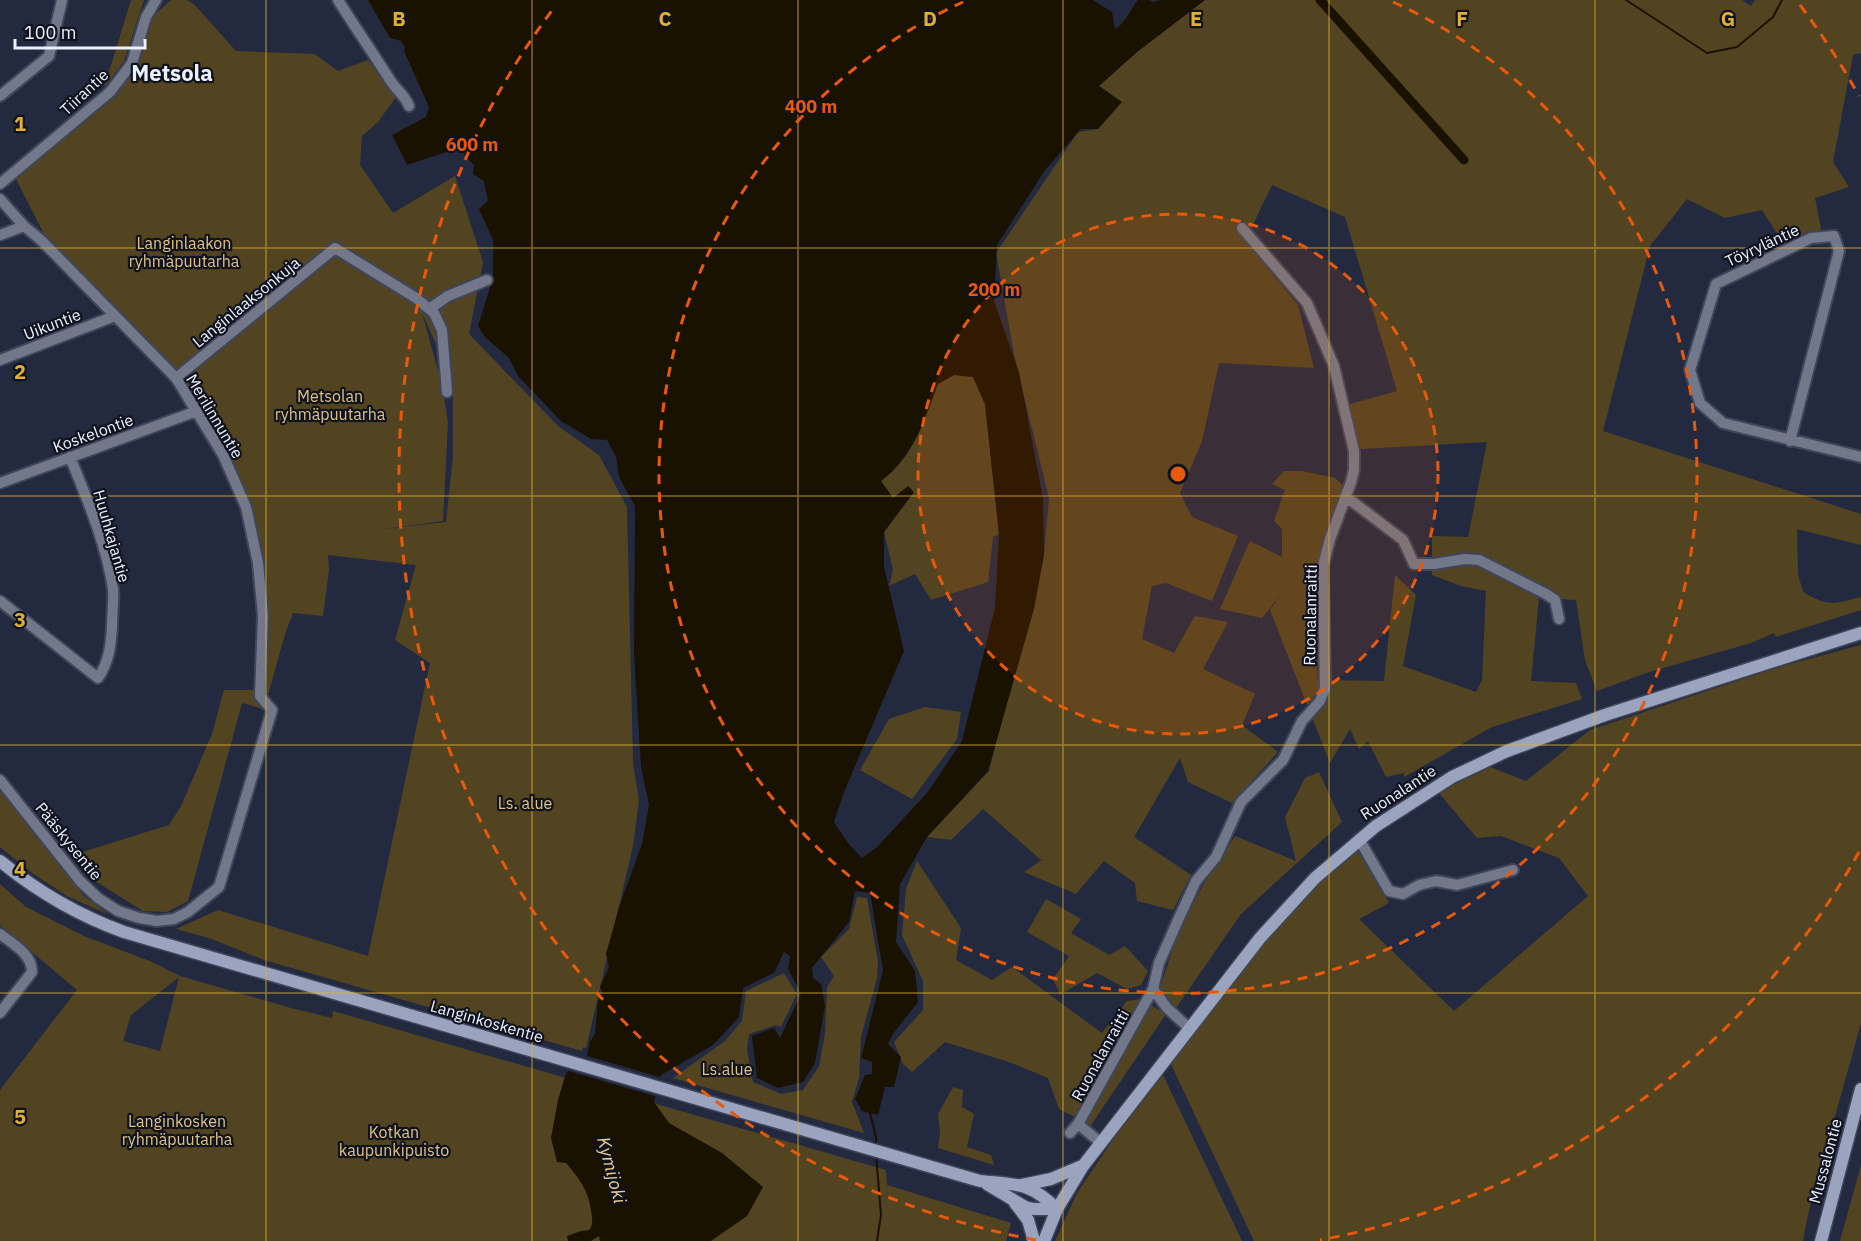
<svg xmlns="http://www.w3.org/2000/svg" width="1861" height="1241" viewBox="0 0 1861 1241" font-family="'IBM Plex Sans',sans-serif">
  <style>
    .green { fill: #534421; fill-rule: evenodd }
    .water { fill: #1a1201; fill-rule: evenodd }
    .pier { fill: #232a40 }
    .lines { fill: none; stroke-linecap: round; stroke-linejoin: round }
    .stream { stroke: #1a1201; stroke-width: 2 }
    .canal { stroke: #1a1201; stroke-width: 9 }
    .street-casing { stroke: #3f465b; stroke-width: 14 }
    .secondary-casing { stroke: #3f465b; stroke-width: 15 }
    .street { stroke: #727889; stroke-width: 10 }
    .secondary { stroke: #9ba4bf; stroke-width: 12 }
    .grid { fill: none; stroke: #e0b034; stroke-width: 1.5; stroke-opacity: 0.55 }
    .ring { fill: none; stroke: #e8590c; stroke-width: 3; stroke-dasharray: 10 8 }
    .labels { text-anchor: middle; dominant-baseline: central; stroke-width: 4.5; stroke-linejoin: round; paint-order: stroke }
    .street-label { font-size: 16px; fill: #ebf1ff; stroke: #10131d }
    .park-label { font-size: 16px; fill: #e0c382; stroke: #10131d }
    .water-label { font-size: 18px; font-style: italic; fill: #efd18f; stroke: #10131d }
    .district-label { font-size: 22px; font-weight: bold; fill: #ebf1ff; stroke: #10131d }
    .grid-label { font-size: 20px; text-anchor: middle; font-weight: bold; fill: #e0b034; stroke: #10131d; stroke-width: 4.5; stroke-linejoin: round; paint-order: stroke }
    .centre { fill: #e8590c; stroke: #10131d; stroke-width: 3 }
    .ring-label { font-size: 18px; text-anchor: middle; font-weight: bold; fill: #e8590c; stroke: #10131d; stroke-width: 4.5; stroke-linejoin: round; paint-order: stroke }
  </style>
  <rect width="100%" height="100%" fill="#232a40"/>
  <path class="green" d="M131,0H144L124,61L104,88Z
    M171,0H186L194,4L236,51L315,54L338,71L368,60L396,97L378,122L362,136L360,165L393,213L455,176L483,262L469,334L558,426L599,455L627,507L633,763L639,800L633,846L586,1048L583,1047L582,1051L264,960L209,938L176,929L218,910L368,956L430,663L395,640L416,565L328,555L329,570L323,616L293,613L286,631L264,709L242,703L188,901L167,912L143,911L95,881L73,855L169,825L181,806L212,734L224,690H265L269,610L263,563L228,454L202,409L177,373L46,238L16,179L116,96L138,61L150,19ZM422,313L453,381V456L446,522L384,529L443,521L448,422L442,385Z
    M1205,0H1742L1751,6L1755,0H1861V53L1853,55L1833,162L1849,187L1815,198L1821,229L1788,250L1762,210L1725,218L1687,199L1650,246L1603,431L1861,514V545L1797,529L1798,574L1803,592C1828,607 1834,604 1861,597V610L1776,637L1774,633L1751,643L1649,672L1597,691L1585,660L1576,600L1539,598L1531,681L1576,683L1582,699L1492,727L1404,777V773L1386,777L1368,741L1359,749L1350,729L1330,763L1270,610L1282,593L1262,618L1220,609L1250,541L1282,557V529L1274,521L1285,490L1272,484L1284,471H1302L1335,478L1346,488L1315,567L1317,597V680L1384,681L1395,575L1416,595L1403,666L1476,692L1482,680L1486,591L1461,586L1432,575V536L1468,537L1487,442L1361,449L1343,406L1397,391L1345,217L1272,185L1245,241L1298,305L1314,368L1219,363L1202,441L1180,493L1192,517L1238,536L1212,601L1166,583L1152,586L1142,639L1174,653L1195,616L1228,622L1203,669L1255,694L1242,725L1278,752L1232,803L1188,782L1180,758L1134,837L1191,875L1173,910L1137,901L1135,883L1104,861L1076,894L1024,872L1045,858L1041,860L983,809L951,840L927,837L989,771L1044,555L1049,498L1015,359L996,253L1078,132L1098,129L1121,102L1099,86L1137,52Z
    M954,375L973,377L985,404L999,534L993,537L988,582L931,600L915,574L889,586L893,570L884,532L914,492L893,498L881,481C914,456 924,421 937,384Z
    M1861,645V1023L1809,1210L1803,1241H1254L1171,1064C1226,986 1286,912 1356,848L1389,903L1359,919L1454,1011L1588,896L1559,858L1501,836L1477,838L1438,792L1490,767L1526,781L1590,730L1779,667Z
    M925,707L961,712L957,739L912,799L860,770L889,719Z
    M1319,772L1342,822L1241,914L1176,1008L1160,988L1178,933L1203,885L1235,836L1296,861L1285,817L1305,778Z
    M0,789L83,895L109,915L67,896L32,873L0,847Z
    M917,861L961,928L956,960L992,980L1012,967L1102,1033L1127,1001L1140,999L1166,1014L1091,1125L1059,1109L1048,1078L1009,1062L945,1042L912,1072L903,1064L894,1042L923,1010V981L902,935L906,889Z
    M0,884L26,907L84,936L152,962L180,976L291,1008L332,1018L333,1011L886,1170L887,1185L1011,1223L1006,1241H0V1090L77,990L0,925ZM179,977L160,1051L123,1041L131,1015Z
    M857,897L867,898L878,962L877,978L861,1037L859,1078L852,1102L864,1133L673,1078L725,1041L742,1021L746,991L784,973L797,994L781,1027L776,1025L749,1034L747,1049L753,1082L781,1094L803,1090L819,1066L825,1034L827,987L834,976L821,957L849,929Z
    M1046,899L1081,919L1071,933L1109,955L1125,946L1148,971L1141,985L1127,989L1097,973L1060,995L1053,979L1069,956L1027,932Z
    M1163,1075L1242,1241H1055L1077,1193L1114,1138Z
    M953,1087L963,1090L962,1107L974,1114L967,1147L991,1155L994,1165L938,1148L940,1132L938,1114Z
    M1861,1165V1241H1840Z"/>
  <path class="water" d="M368,0H1093L1112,12L1115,29C1126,23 1130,9 1138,0H1149L1153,2L1160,0H1205L1137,52L1099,86L1122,102L1098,129H1081L1045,170L997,245L994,301L1019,372L1043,499L1044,555L1034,609L988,771L927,837L900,884L896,942L915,971L918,1002L893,1034L888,1044L901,1057L894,1087H885L878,1115L862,1111L855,1099L865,1075L872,1074V1062L861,1058L883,970L870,893L855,891L849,922L812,968L813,978L821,984L825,1006L815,1063L803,1082L778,1088L757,1078L752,1036L774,1028L780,1038L801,994L788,969L790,956L784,952L774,973L743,988L739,1017L713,1045L661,1075L654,1102L669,1123L722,1153L763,1187L747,1216L711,1241H600L599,1236L591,1241H568L567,1236L581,1231L589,1230C594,1224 592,1218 591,1211C589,1191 579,1178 566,1163L557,1162L551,1138L558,1100L566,1073L587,1056L590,1041L595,1034L598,1001L601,998L602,991L600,987L609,967L606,954L619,907L642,844L649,805L641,766L634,654L635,506L619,477L616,457L607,440L591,439L561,421L518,376L509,358L485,337L478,326L493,278V240L479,209L488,201L484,181L473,174L474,165L465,156L462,145L454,142L450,151L407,165L392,135L426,117L429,107L404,51L405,47L401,41L390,38ZM954,375L973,377L985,404L999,534L995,608L962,741L927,793L877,847L862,858L848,843L834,822L844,792L904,651L884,567V532L914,492L908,486L893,498L881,481C914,456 924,421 938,384Z"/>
  <path class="pier" d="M584,1055L663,1078L658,1097L565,1070Z"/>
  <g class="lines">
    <path class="stream" d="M1626,0L1707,53L1737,47L1773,17L1782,0
      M870,1113L876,1137V1146
      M876,1154L881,1215L877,1241"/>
    <path class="canal" d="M1320,0L1464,160"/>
    <g class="street-casing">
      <path id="street" d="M338,0C355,27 373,53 390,80C396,90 405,95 409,106
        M0,96L49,56L62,0
        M0,184L110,92L132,63L146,17L156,0
        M0,199L24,226L42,241L176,378L223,455L246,507L258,563L263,616L260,696L272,710L219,887L188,912L174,919L157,921L139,918L118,911L98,898L80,881L0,780
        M0,235L24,226
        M429,309L448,296L487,280
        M0,360L115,316
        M176,378L335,248L416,298L434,313L442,330L447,392
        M1790,441L1839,251L1834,236L1811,238L1716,284L1690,370L1700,403L1723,423L1861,457
        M0,483L197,411
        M1346,499L1353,502L1403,540L1414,564H1434L1465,559L1479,560L1546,594L1555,600L1559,619
        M0,601L98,678C109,662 111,645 112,626C112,614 114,600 113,589C106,543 87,499 70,457
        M1359,839L1389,891L1403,894L1419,885L1436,881L1457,885L1513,870
        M0,934C13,944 32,954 32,972L0,1013
        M1189,1028L1167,1008L1153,989L1159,963L1179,918L1196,881L1216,857L1241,802L1283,760L1302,721L1320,701L1325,688L1323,566L1330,539L1351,482L1354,470V451L1334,366L1307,303L1242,228
        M1078,1124L1101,1143
        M1070,1133L1078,1124L1153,989"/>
    </g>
    <g class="secondary-casing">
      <path id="secondary" d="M0,861C38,892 77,915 124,932L980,1181C1016,1185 1029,1181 1057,1209
        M987,1184L1025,1207L1034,1209H1057
        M1022,1185L1051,1179L1082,1166
        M1015,1203L1028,1220L1034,1241
        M1044,1241L1057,1209L1083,1166L1260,938L1315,878L1376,826L1452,777L1507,751L1605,715L1861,633
        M1821,1241L1861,1089"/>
    </g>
    <use href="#street" class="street"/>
    <use href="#secondary" class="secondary"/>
  </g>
  <path class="grid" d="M266,0V1241M532,0V1241M798,0V1241M1063,0V1241M1329,0V1241M1595,0V1241M0,248H1861M0,496H1861M0,745H1861M0,993H1861"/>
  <circle cx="1178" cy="474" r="260" fill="#e8590c" fill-opacity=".12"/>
  <g class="ring">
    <circle cx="1178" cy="474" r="260"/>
    <path d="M1393 2A519 519 0 1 1 963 2"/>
    <path d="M1859 852A779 779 0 0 1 1320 1240M1036 1240A779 779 0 0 1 556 5M1800 5A779 779 0 0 1 1859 96"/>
  </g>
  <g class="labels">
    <g class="street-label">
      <text transform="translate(84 92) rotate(-43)">Tiirantie</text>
      <text transform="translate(1762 245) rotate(-25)">Töyryläntie</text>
      <text transform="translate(246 302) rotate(-39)">Langinlaaksonkuja</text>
      <text transform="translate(52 324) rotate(-21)">Uikuntie</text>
      <text transform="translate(215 416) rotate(59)">Merilinnuntie</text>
      <text transform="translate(93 433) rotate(-20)">Koskelontie</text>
      <text transform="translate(112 536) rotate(74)">Huuhkajantie</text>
      <text transform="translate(1310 615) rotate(-89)">Ruonalanraitti</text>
      <text transform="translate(1398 792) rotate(-33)">Ruonalantie</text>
      <text transform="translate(69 841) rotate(51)">Pääskysentie</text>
      <text transform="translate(487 1021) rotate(16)">Langinkoskentie</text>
      <text transform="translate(1100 1055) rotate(-61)">Ruonalanraitti</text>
      <text transform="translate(1825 1161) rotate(-75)">Mussalontie</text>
    </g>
    <g class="park-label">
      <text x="184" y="243">Langinlaakon<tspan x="184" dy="18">ryhmäpuutarha</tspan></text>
      <text x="330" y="396">Metsolan<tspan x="330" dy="18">ryhmäpuutarha</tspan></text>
      <text x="525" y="803">Ls. alue</text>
      <text x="727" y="1069">Ls.alue</text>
      <text x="177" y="1121">Langinkosken<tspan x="177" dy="18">ryhmäpuutarha</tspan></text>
      <text x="394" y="1132">Kotkan<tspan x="394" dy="18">kaupunkipuisto</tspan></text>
    </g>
    <g class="water-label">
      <text transform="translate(612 1170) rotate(75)">Kymijoki</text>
    </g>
    <g class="district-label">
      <text x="172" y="72">Metsola</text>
    </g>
  </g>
  <g class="grid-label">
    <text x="399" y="26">B</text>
    <text x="665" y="26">C</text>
    <text x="930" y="26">D</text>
    <text x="1196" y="26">E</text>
    <text x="1462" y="26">F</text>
    <text x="1728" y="26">G</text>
    <text x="20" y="131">1</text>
    <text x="20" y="379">2</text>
    <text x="20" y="627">3</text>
    <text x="20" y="876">4</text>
    <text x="20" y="1124">5</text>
  </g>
  <circle cx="1178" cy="474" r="9" class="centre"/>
  <g class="ring-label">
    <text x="811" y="113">400 m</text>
    <text x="472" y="151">600 m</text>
    <text x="994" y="296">200 m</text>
  </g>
  <path d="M15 39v9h130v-9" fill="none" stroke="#ebf1ff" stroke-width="3"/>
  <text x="24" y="39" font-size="18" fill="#ebf1ff" stroke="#10131d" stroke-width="4.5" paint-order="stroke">100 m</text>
</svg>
